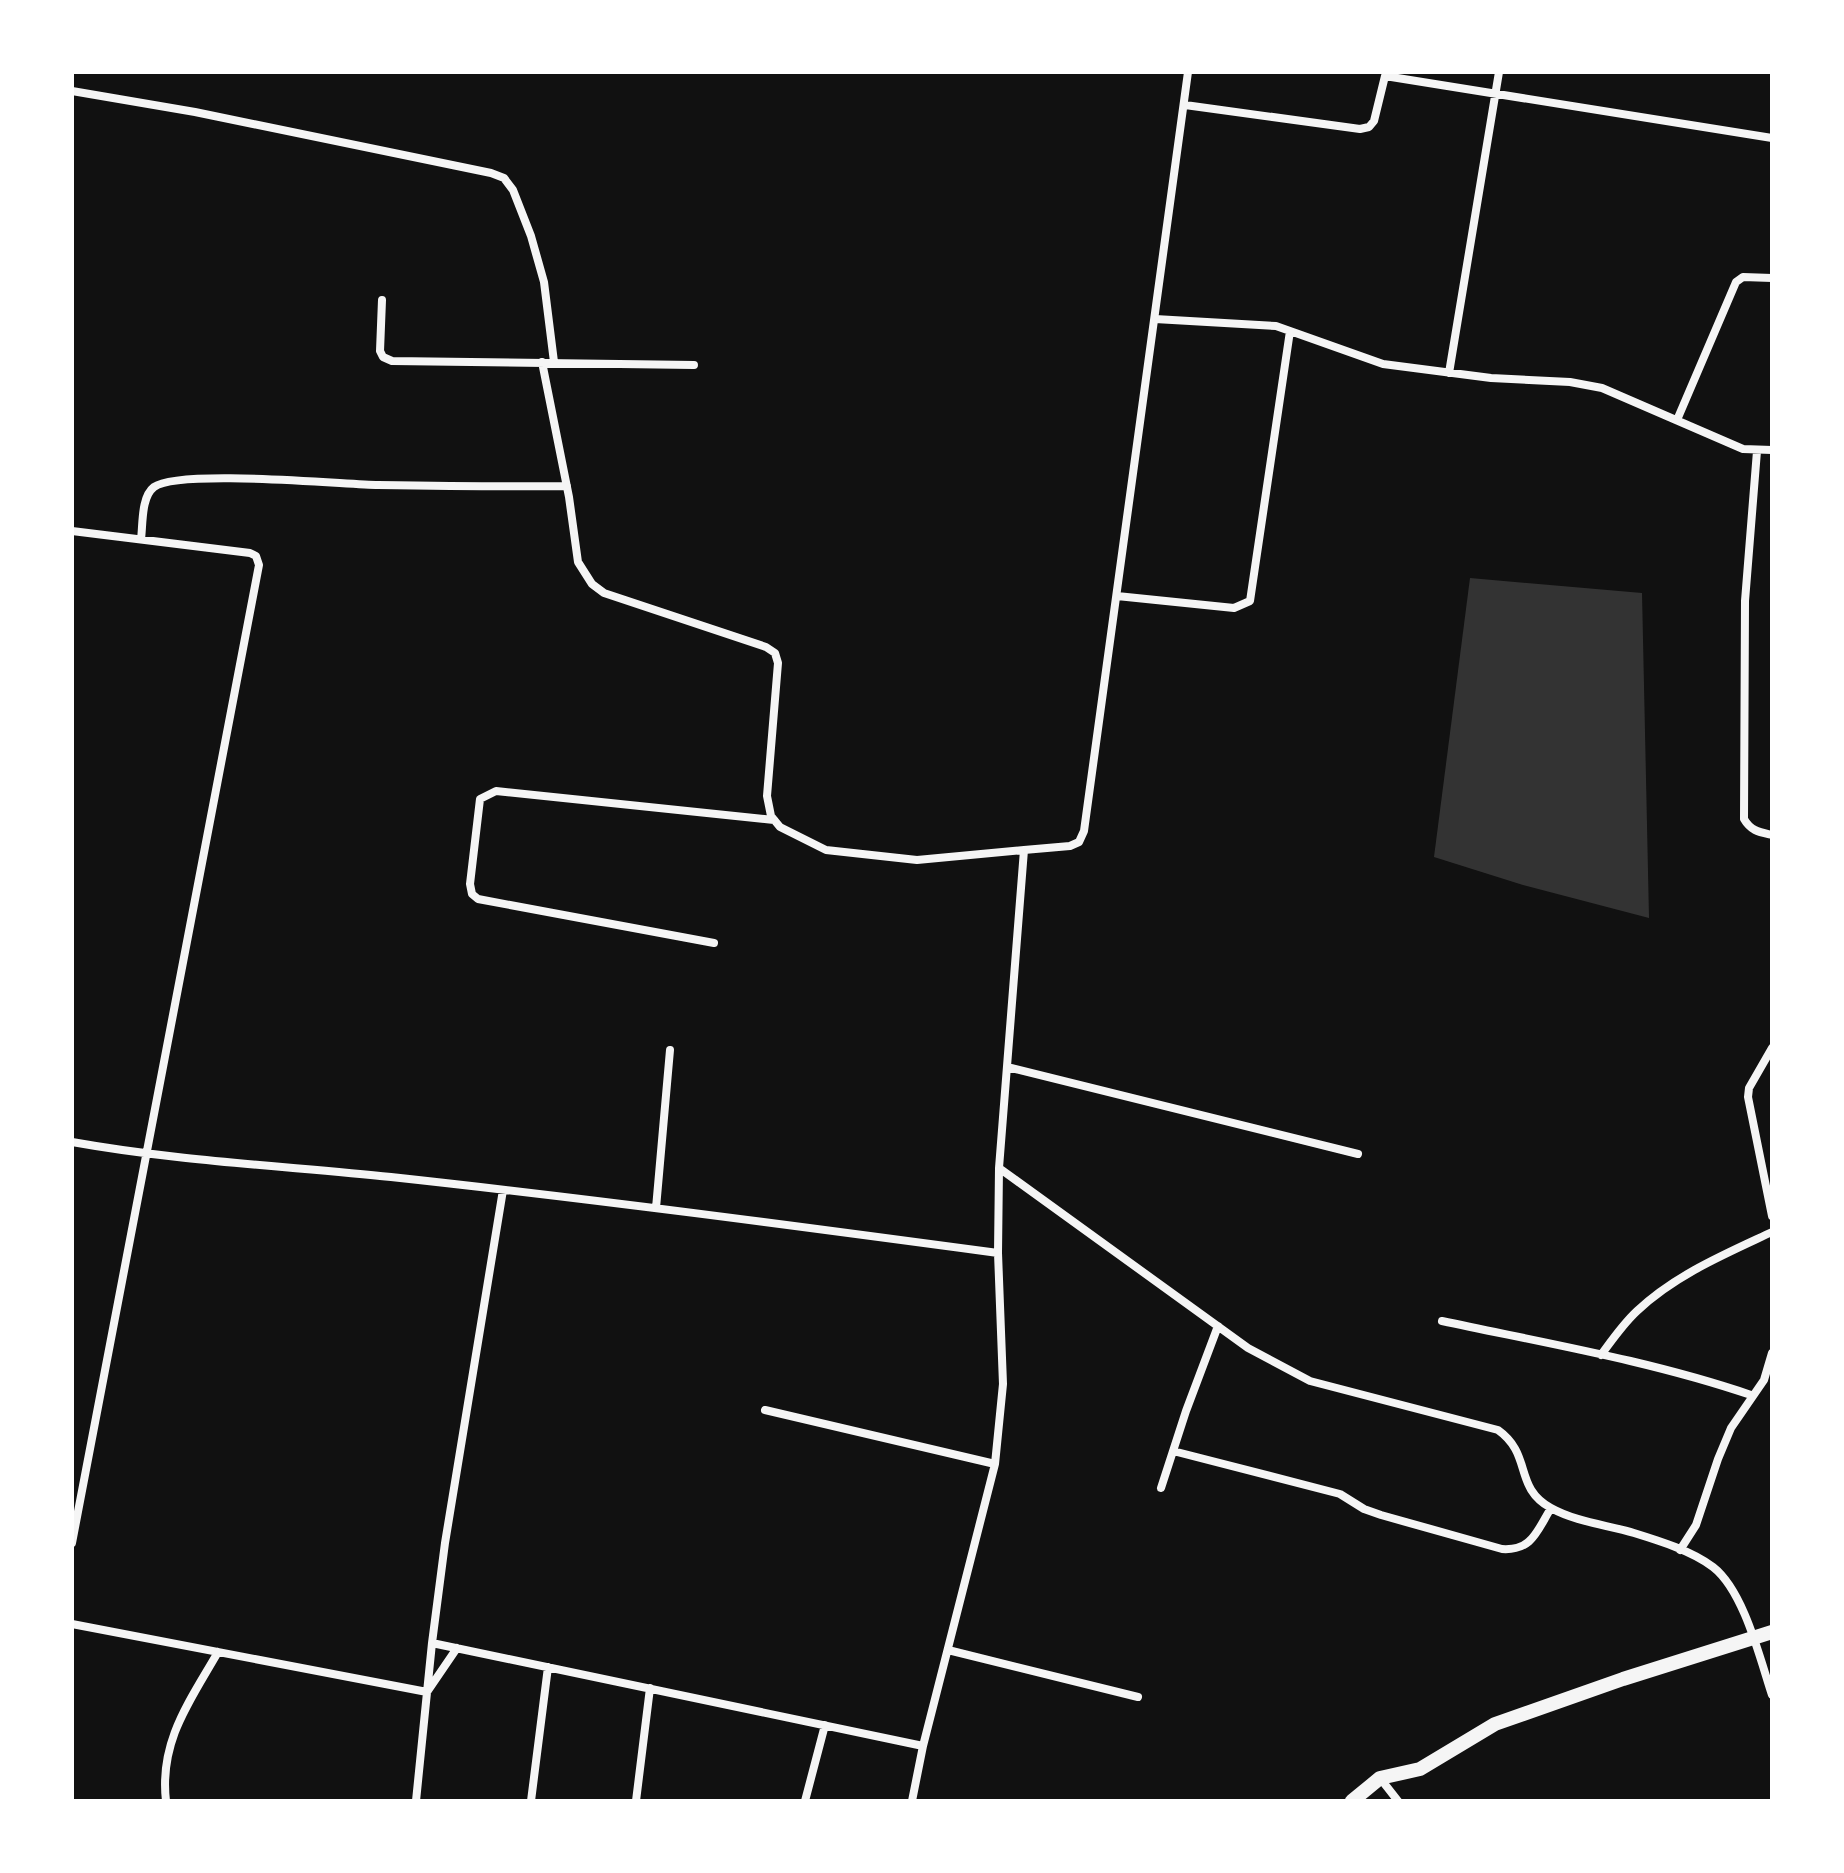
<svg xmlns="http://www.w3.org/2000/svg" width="1844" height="1873" viewBox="0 0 1844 1873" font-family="'Source Sans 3',sans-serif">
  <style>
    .water { fill: #333 }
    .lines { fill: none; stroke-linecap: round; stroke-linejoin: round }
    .minor { stroke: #f5f5f5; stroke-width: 8 }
    .tertiary { stroke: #f5f5f5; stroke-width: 14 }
  </style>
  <rect width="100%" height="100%" fill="#111"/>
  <path class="water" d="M1470,578L1642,593L1649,918L1523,885L1434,857Z"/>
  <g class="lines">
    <path class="minor" d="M72,91L195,112L491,173L504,178L513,190L531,236L544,282L554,362
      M1185,105L1360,129L1369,127L1374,121L1385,76L1772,138
      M382,300L380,351L383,357L392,361L694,365
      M1155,319L1276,326L1383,364L1491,378L1570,382L1602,388L1743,449L1772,450
      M542,362L569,497L578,562L592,584L604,593L766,647L775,653L778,663L767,796L771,816L780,827L826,850L917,860L1024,850L999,1168L1248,1348L1310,1381L1498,1430C1533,1455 1513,1487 1551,1508C1576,1522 1608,1525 1634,1533C1660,1541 1692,1551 1713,1567C1744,1591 1760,1659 1772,1695
      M1449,373L1499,72
      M1677,420L1736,282L1743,277L1772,278
      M1757,451L1745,601L1744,819C1751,831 1759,832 1772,835
      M72,531L250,553L256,556L259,565L72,1543
      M141,539C143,524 141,497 154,487C178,469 339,484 378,485C441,486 504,487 567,486
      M1117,596L1234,608L1250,601L1290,331
      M1024,850L1070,846L1079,842L1084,831L1188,72
      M714,943L478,899L472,894L470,884L480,799L496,791L774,820
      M1772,1048L1749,1088L1748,1097L1772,1216
      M1007,1067L1358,1154
      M72,1142C178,1161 284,1166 391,1177C594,1199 796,1226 998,1253
      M656,1208L670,1050
      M1442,1321C1545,1343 1651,1361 1751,1395
      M1601,1355C1612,1340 1623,1324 1637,1311C1675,1275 1725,1254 1772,1232
      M765,1410L995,1464
      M1173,1451L1340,1494L1364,1509L1381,1515L1502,1549C1532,1551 1537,1531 1551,1508
      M1161,1488L1186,1411L1218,1326
      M1680,1550L1696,1525L1718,1459L1731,1428L1764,1380L1772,1353
      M72,1624L427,1692L457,1648
      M432,1643L923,1746
      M948,1650L1138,1697
      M1380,1778L1398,1801
      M166,1801C159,1741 190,1701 218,1652
      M416,1801L432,1643L445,1543L503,1190
      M531,1801L548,1667
      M636,1801L650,1688
      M805,1801L825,1725
      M912,1801L923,1746L995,1464L1003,1384L998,1253L999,1168"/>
    <path class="tertiary" d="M1352,1801L1380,1778L1420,1769L1495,1724L1623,1679L1772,1632"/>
  </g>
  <rect width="1844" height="1873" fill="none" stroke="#ffffff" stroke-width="148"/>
</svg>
